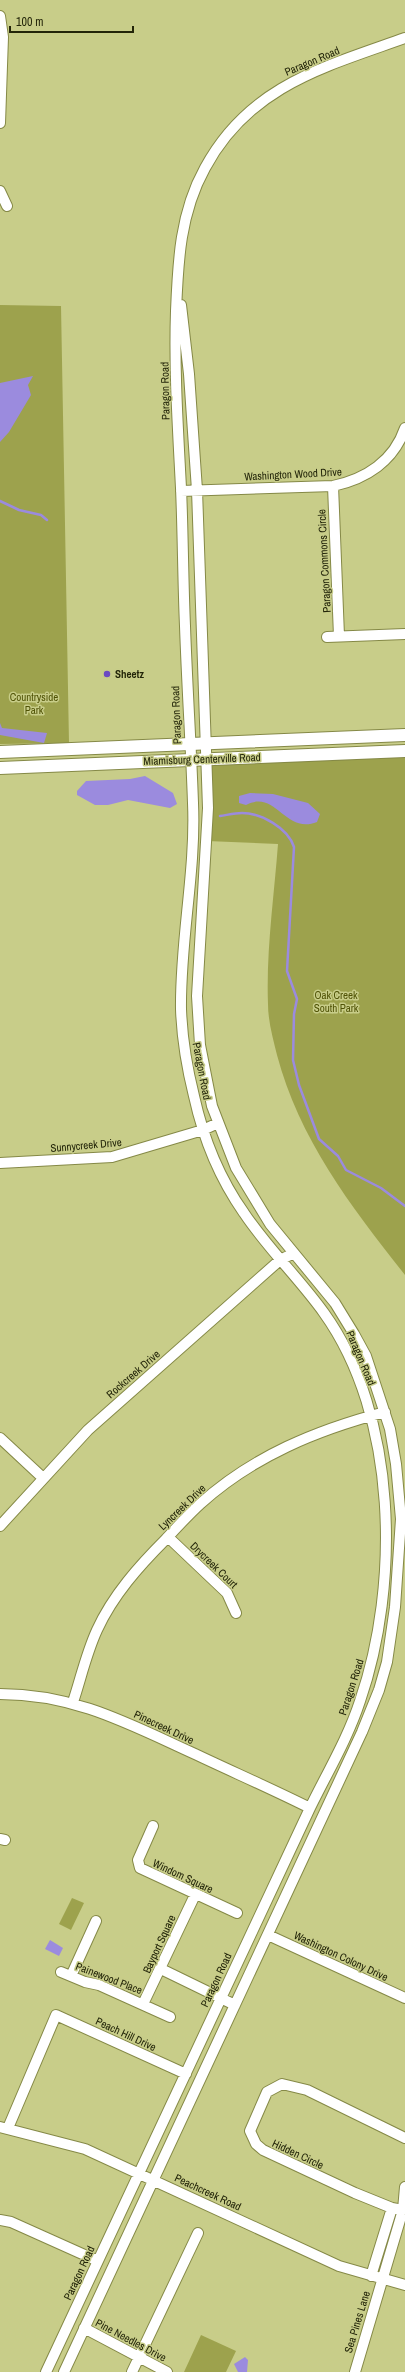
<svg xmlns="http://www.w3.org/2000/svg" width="405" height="2372" viewBox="0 0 405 2372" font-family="'Archivo Narrow',sans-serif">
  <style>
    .green { fill: #9da24d }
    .water { fill: #9b8bde }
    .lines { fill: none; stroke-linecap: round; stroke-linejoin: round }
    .stream { stroke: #9b8bde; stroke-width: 2.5 }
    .minor-casing { stroke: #858947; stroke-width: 12 }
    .major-casing { stroke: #858947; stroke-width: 14 }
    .minor { stroke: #fff; stroke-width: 10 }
    .major { stroke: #fff; stroke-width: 12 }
    .poi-dot { fill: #6b49c2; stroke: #c8cd89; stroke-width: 1.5 }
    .labels { text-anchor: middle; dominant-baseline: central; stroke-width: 3; stroke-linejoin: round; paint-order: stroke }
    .street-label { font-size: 11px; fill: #232509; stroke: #c8cd89 }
    .poi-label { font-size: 11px; font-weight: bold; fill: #232509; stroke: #c8cd89; text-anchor: start }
    .park-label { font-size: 11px; fill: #4f5205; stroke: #c8cd89 }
  </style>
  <rect width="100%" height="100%" fill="#c8cd89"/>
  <path class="green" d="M0,305L61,306L69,743L0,744Z
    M405,751V1275C352,1208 299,1139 277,1055C273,1039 268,1021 268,1004C266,951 274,897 278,844L207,841L205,758Z
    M72,1898L84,1903L71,1930L59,1924Z
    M201,2335L236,2351L226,2372H184Z"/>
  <path class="water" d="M33,376L28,385L31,395L9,432L0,442V383Z
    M0,723L2,728L47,733L44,743L0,735Z
    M145,776L173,793L177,804L170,808L128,800L108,805H95L77,795V791L86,781L130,779Z
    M250,793L273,794L308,803L320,814L317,822C285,835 276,789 246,805L239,803V796Z
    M50,1940L63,1948L59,1956L45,1949Z
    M245,2357L248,2360L247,2372H238L234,2364Z"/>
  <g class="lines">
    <path class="stream" d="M0,501L19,510L41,515L47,520
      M220,816C227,815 235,813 242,813C261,813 288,828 294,847L287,971L297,999L294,1014L293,1060L299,1085L319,1139L338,1156L346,1170L381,1188L405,1206"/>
    <g class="minor-casing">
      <path id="minor" d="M0,16L3,37L0,123
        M0,191L7,206
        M333,486L339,636
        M181,491L333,486C366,479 394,461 405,428
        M327,637L405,634
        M0,1163L112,1157L203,1130L218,1123
        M0,1438L43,1478
        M0,1526L88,1430L280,1260L294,1253
        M168,1537L227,1593L236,1613
        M0,1694C75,1694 129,1724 195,1754C233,1772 272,1789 310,1808
        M73,1702C81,1678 86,1654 97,1630C113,1595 139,1566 166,1539C177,1527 188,1515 200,1504C253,1456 317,1430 385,1412
        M153,1826L138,1860L140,1868L237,1913
        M0,1839L5,1840
        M268,1935L405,1998
        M161,1969L235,2005
        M61,1972L85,1982L99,1985L170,2017
        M71,1976L96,1921
        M143,2004L195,1895
        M0,2127L85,2149L339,2266L405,2285
        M8,2128L56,2015L186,2074
        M403,2210L392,2208L355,2193L263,2150L256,2144L250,2131L267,2092L282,2084L307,2090L405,2138
        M0,2220L11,2222L98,2261
        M371,2276L392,2208
        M84,2328L167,2372
        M46,2372L310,1808C327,1773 348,1738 360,1701C400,1585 398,1416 324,1313C299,1278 268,1249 244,1213C220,1179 203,1137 194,1096C187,1068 182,1038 181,1009C180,940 196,871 193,803C191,744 187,685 185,626C183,580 183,534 181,488C178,429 174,370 176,311C178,261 180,213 205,168C249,86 324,67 405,38
        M64,2372L362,1732L379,1690L387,1662L395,1607L401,1519L396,1464L390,1429L366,1356L354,1334L335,1303L270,1224L236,1168L212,1106L200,1045L197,996L208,808L197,490L189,374L181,305
        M132,2372L198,2233
        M355,2372L403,2210L405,2187"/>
    </g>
    <g class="major-casing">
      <path id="major" d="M0,752L405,735
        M0,768L405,751"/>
    </g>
    <use href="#minor" class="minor"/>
    <use href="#major" class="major"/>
  </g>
  <circle class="poi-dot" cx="107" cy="674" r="4"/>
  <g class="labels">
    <g class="street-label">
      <text transform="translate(312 61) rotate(-23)">Paragon Road</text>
      <text transform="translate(165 391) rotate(-91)">Paragon Road</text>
      <text transform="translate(293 474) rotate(-3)">Washington Wood Drive</text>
      <text transform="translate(324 561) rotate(-93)">Paragon Commons Circle</text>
      <text transform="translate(176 715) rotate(-92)">Paragon Road</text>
      <text transform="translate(202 759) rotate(-2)">Miamisburg Centerville Road</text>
      <text transform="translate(202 1071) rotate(79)">Paragon Road</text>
      <text transform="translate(86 1145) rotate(-5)">Sunnycreek Drive</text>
      <text transform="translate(361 1358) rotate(67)">Paragon Road</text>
      <text transform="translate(133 1374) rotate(-41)">Rockcreek Drive</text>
      <text transform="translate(182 1507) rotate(-44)">Lyncreek Drive</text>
      <text transform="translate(214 1565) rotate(44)">Drycreek Court</text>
      <text transform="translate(351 1687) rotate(-72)">Paragon Road</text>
      <text transform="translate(164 1727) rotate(25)">Pinecreek Drive</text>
      <text transform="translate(183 1876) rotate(25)">Windom Square</text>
      <text transform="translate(159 1944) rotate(-65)">Bayport Square</text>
      <text transform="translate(341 1956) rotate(25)">Washington Colony Drive</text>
      <text transform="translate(109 1978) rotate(21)">Painewood Place</text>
      <text transform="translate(216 1980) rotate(-65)">Paragon Road</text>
      <text transform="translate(126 2034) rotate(25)">Peach Hill Drive</text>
      <text transform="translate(298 2154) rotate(25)">Hidden Circle</text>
      <text transform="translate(208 2192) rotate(25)">Peachcreek Road</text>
      <text transform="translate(79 2273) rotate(-65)">Paragon Road</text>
      <text transform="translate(357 2322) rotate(-73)">Sea Pines Lane</text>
      <text transform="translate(131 2340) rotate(28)">Pine Needles Drive</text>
    </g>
    <g class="poi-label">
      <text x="115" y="674">Sheetz</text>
    </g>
    <g class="park-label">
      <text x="34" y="697">Countryside<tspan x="34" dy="13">Park</tspan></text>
      <text x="336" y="995">Oak Creek<tspan x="336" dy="13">South Park</tspan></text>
    </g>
  </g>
  <path d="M10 26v6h123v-6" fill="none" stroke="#232509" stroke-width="2"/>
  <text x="16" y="26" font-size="12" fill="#232509" stroke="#c8cd89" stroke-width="3" paint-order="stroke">100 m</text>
</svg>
